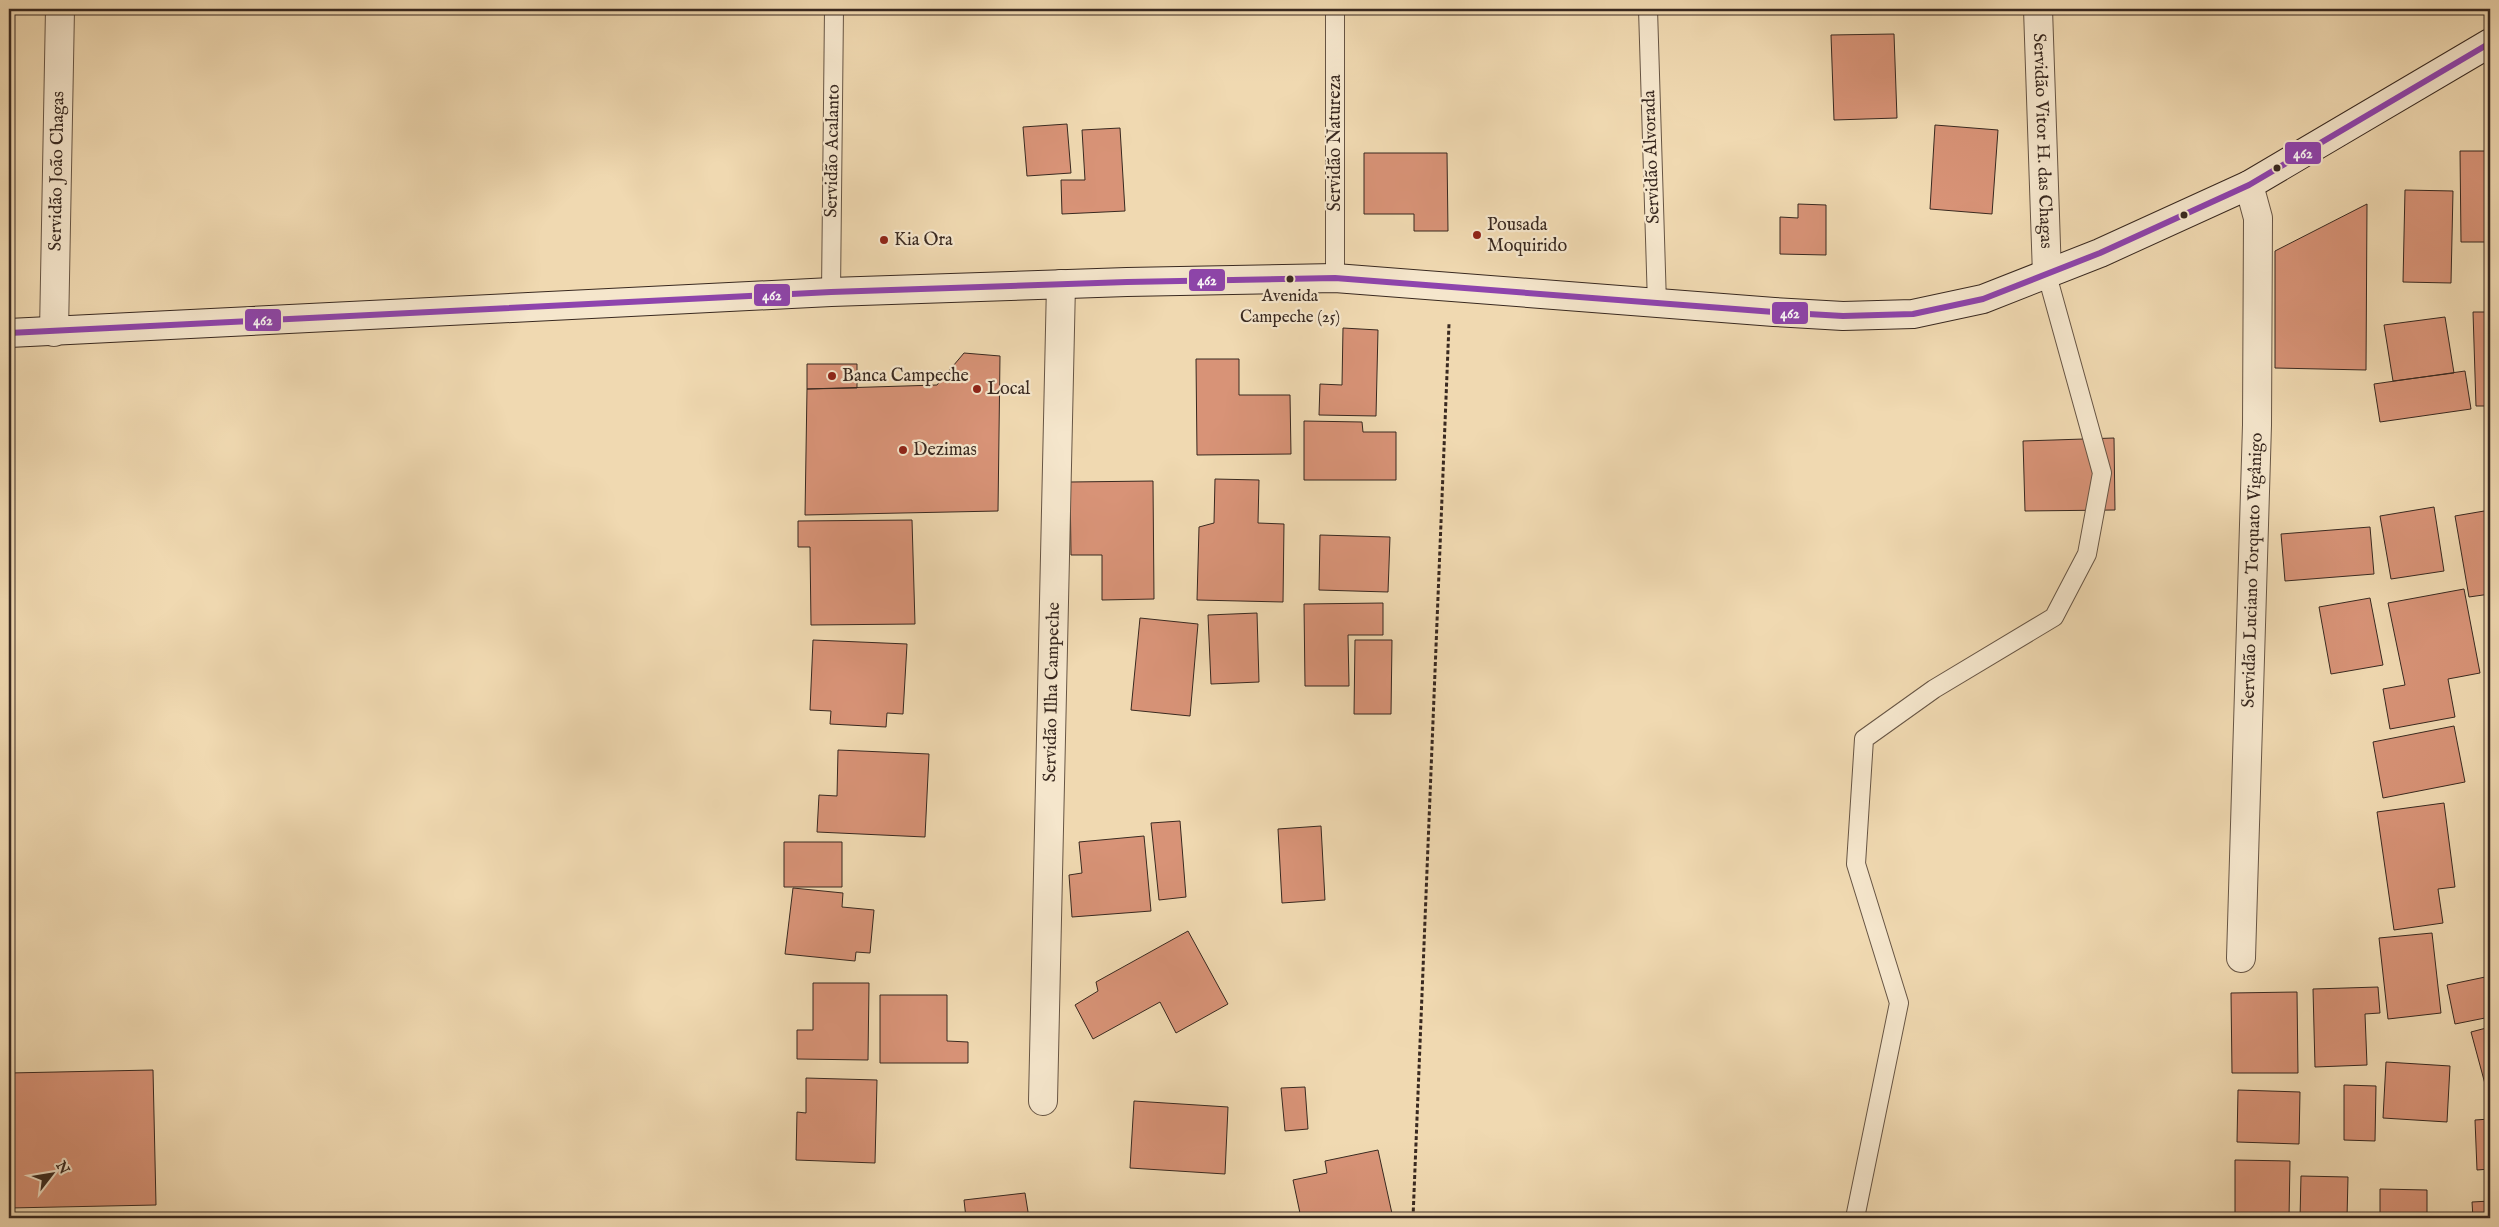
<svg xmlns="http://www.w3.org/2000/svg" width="2499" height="1227" viewBox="0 0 2499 1227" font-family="'IM FELL English',serif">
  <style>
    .building { fill: #d89377; stroke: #392920 }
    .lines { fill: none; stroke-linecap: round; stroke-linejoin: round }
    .lane-casing { stroke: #675544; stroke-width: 20 }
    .street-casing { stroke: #675544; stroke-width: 30 }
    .secondary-casing { stroke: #392920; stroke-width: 30 }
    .path { stroke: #392920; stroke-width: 3; stroke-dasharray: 4 2.5; stroke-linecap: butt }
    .lane { stroke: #f5e6cc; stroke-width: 18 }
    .street { stroke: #f5e6cc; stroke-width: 28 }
    .secondary { stroke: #f5e6cc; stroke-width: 28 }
    .bus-1-casing { stroke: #f5e6cc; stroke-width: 10 }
    .bus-1 { stroke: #8e44ad; stroke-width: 6 }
    .bus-dot { fill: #392920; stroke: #f5e6cc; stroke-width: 2 }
    .poi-dot { fill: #8f2418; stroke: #f5e6cc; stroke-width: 2 }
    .labels { text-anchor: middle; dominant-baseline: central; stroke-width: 4.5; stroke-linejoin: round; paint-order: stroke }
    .bus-label { font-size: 17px; fill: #392920; stroke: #f5e6cc }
    .street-label { font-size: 18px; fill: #392920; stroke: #f5e6cc }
    .poi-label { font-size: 18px; fill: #392920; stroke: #f5e6cc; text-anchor: start }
    .line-badge { stroke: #f5e6cc; stroke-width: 2 }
    .badge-label { font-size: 14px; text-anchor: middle; font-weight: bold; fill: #fff }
  </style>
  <rect width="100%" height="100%" fill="#f0d9b1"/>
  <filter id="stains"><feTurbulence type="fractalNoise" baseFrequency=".004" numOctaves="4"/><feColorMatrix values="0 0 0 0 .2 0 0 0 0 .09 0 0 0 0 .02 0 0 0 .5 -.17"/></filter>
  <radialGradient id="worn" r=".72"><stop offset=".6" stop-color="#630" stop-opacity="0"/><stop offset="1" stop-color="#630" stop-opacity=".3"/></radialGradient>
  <path class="building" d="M1894,34L1897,118L1834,120L1831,35Z
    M1067,124L1071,173L1027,176L1023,127Z
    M1935,125L1998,130L1992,214L1930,209Z
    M1120,128L1125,211L1062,214L1061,180H1085L1082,130Z
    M2460,151H2490V242H2461Z
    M1364,153H1447L1448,231H1414V214H1364Z
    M2405,190L2453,191L2451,283L2403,282Z
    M1798,204L1826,205V255L1780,254V217L1798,218Z
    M2367,204L2366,370L2275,368V251Z
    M2473,312H2490V406H2476Z
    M2445,317L2454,373L2393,381L2384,325Z
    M1343,328L1378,330L1376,416L1319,415L1320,384L1342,385Z
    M964,353L1000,356L998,511L805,515L807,389L937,385Z
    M1196,359H1239V395H1290L1291,454L1197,455Z
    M807,364H857V388L807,389Z
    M2465,371L2471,409L2380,422L2374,384Z
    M1304,421L1362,422L1363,432H1396V480H1304Z
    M2114,438L2115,510L2025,511L2023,441Z
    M1215,479L1259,480L1258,523L1284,524L1283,602L1197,600L1199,527L1214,523Z
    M1153,481L1154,599L1102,600V555H1071L1070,482Z
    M2434,507L2444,571L2391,579L2380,516Z
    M2490,510V594L2469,597L2455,516Z
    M912,520L915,624L811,625L810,547H798V521Z
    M2370,527L2374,574L2285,581L2281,534Z
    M1320,535L1390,537L1388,592L1319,590Z
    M2464,589L2480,673L2448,679L2455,717L2390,729L2383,689L2405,685L2388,603Z
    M2370,598L2383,665L2331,674L2319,607Z
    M1383,603V635H1348L1349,686H1305L1304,604Z
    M1257,613L1259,682L1211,684L1208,615Z
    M1140,618L1198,624L1190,716L1131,710Z
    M813,640L907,644L903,714L887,713L886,727L830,724L831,711L810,710Z
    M1355,640H1392L1391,714H1354Z
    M2454,726L2465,782L2383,798L2373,742Z
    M838,750L929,754L925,837L817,832L819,795L837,796Z
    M2444,803L2455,887L2438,889L2443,923L2394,930L2377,812Z
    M1180,821L1186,897L1159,900L1151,823Z
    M1321,826L1325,900L1282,903L1278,829Z
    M1144,836L1151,911L1072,917L1069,875L1082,873L1079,842Z
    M784,842H842V887H784Z
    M793,888L843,893L842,907L874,910L870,953L856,952L855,961L785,954Z
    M1188,931L1228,1004L1176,1033L1160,1002L1093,1039L1075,1005L1098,991L1096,982Z
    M2432,933L2441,1013L2388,1019L2379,938Z
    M2490,976V1017L2455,1024L2447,985Z
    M813,983H869L868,1060L797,1059V1030H813Z
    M2378,987L2380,1013L2365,1014L2367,1065L2315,1067L2313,989Z
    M2297,992L2298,1073H2232L2231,993Z
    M880,995H947V1041L968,1042V1063H880Z
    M2490,1027V1095H2488L2471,1032Z
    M2386,1062L2450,1066L2447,1122L2383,1118Z
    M153,1070L156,1205L9,1208V1073Z
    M806,1078L877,1080L875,1163L796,1160L797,1112L806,1113Z
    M2344,1085L2376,1086L2375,1141L2344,1140Z
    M1305,1087L1308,1129L1285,1131L1281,1088Z
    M2238,1090L2300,1092L2299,1144L2237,1142Z
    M1134,1101L1228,1107L1225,1174L1130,1168Z
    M2490,1119V1169L2477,1170L2475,1120Z
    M1378,1150L1393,1218H1301L1293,1180L1327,1173L1325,1161Z
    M2235,1160L2290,1161L2289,1218L2235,1217Z
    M2301,1176L2348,1177L2347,1218H2300Z
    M2380,1189L2427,1190V1218H2380Z
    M1025,1193L1029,1218H966L964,1200Z
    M2490,1201V1218H2473L2472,1202Z"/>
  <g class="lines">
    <g class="lane-casing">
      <path id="lane" d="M1335,9V278
        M1648,9L1657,304
        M831,292L834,9
        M1855,1218L1899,1003L1856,864L1864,739L1934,689L2054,617L2087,554L2102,473L2047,275"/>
    </g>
    <g class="street-casing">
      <g id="street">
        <path id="s1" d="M2038,9L2047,275"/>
        <path id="s2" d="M54,332L60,9"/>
        <path id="s3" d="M2241,958L2257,425L2258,218L2249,185"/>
        <path id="s4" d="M1043,1101L1061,284"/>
      </g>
    </g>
    <g class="secondary-casing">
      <path id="secondary" d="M9,333L831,292L1127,282L1335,278L1774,312L1843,316L1913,314L1983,299L2100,253L2249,185L2490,43"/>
    </g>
    <path class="path" d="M1413,1218L1449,324"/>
    <use href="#lane" class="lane"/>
    <use href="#street" class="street"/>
    <use href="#secondary" class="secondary"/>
    <g class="bus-1-casing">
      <path id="bus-1" d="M9,333L831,292L1127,282L1335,278L1774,312L1843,316L1913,314L1983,299L2100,253L2249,185L2490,43"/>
    </g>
    <use href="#bus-1" class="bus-1"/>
  </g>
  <g class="bus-dot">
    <circle cx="2277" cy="168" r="4.5"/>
    <circle cx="2184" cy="215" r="4.5"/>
    <circle cx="1290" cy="279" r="4.5"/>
  </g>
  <g class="poi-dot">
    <circle cx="1477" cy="235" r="5"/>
    <circle cx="884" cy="240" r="5"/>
    <circle cx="832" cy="376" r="5"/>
    <circle cx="977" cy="389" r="5"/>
    <circle cx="903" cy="450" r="5"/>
  </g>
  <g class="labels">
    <g class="bus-label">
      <text x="1290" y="296">Avenida<tspan x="1290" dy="21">Campeche (25)</tspan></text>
    </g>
    <g class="street-label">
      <text stroke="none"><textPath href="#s1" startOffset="132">Servidão Vitor H. das Chagas</textPath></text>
      <text transform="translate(1335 143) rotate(-90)">Servidão Natureza</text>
      <text transform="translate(833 151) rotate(-89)">Servidão Acalanto</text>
      <text transform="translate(1652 157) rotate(-92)">Servidão Alvorada</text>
      <text stroke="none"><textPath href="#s2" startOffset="161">Servidão João Chagas</textPath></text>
      <text stroke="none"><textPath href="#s3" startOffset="388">Servidão Luciano Torquato Vigânigo</textPath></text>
      <text stroke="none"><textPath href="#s4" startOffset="409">Servidão Ilha Campeche</textPath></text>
    </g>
    <g class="poi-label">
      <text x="1487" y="225">Pousada<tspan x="1487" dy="21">Moquirido</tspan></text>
      <text x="894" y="240">Kia Ora</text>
      <text x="842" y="376">Banca Campeche</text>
      <text x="987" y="389">Local</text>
      <text x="913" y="450">Dezimas</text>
    </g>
  </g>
  <g class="line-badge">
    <rect x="2284" y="141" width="38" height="24" rx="5" fill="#8e44ad"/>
    <rect x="1188" y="268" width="38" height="24" rx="5" fill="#8e44ad"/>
    <rect x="753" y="283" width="38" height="24" rx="5" fill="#8e44ad"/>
    <rect x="1771" y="301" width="38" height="24" rx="5" fill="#8e44ad"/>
    <rect x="244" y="308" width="38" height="24" rx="5" fill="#8e44ad"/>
  </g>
  <g class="badge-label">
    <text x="2303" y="158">462</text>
    <text x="1207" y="285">462</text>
    <text x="772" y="300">462</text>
    <text x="1790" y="318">462</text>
    <text x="263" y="325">462</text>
  </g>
  <rect width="2499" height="1227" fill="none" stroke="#f0d9b1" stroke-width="30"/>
  <rect x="10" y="10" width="2479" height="1207" fill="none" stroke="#392920" stroke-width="2.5"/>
  <rect x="15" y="15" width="2469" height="1197" fill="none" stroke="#392920"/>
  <g transform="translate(52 1174) rotate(59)" stroke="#f5e6cc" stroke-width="4" paint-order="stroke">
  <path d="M0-4L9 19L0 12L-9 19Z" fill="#392920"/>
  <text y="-8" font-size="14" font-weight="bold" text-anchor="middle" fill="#392920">N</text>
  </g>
  <rect width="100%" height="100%" filter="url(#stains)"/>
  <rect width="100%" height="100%" fill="url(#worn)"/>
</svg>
